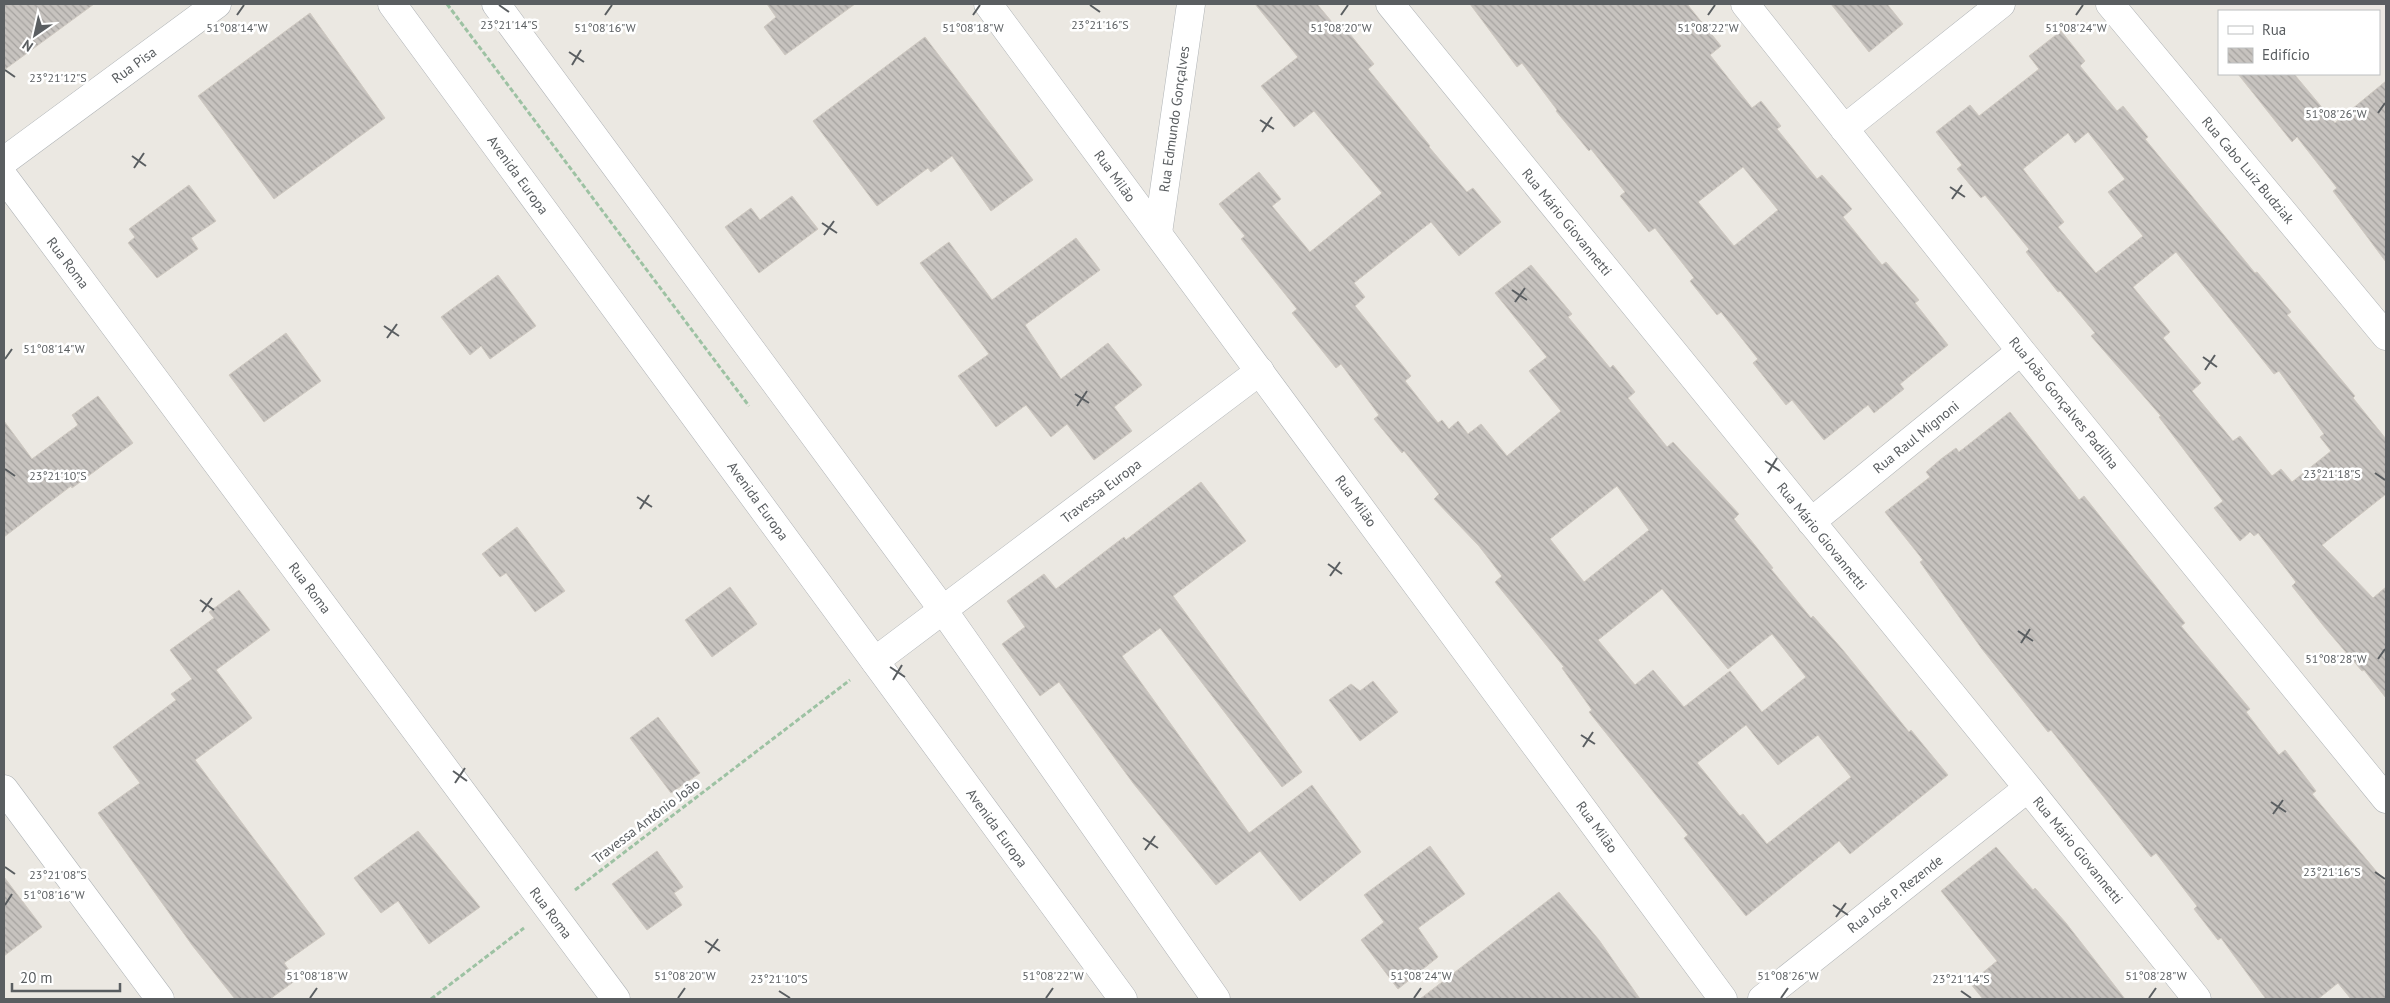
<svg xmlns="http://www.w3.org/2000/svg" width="2390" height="1003" viewBox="0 0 2390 1003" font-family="'PT Sans',sans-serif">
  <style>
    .building { fill: url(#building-back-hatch); stroke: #cfc9c1; fill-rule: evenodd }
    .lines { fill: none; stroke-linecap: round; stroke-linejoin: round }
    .minor-casing { stroke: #afb3b6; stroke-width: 29 }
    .tertiary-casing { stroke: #afb3b6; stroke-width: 29 }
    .secondary-casing { stroke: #afb2b6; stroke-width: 29 }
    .path { stroke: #9dc2a3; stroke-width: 3; stroke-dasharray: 5 2.5; stroke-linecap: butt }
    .minor { stroke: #fff; stroke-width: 28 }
    .tertiary { stroke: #fff; stroke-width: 28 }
    .secondary { stroke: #fff; stroke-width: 28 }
    .ticks { fill: none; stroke: #5a5e61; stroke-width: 2 }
    .labels { text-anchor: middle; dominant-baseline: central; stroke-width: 5; stroke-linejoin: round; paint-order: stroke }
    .street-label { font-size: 14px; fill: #5a5e61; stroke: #fff }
    .ticks-label { font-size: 12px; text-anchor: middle; fill: #5a5e61; stroke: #fff; stroke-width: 5; stroke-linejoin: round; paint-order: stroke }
  </style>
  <defs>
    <pattern id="building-back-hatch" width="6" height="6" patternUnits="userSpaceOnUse" patternTransform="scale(1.25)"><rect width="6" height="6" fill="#c7c3bf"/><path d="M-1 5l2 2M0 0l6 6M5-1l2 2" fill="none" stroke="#a5a29f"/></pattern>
  </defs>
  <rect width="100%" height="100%" fill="#ebe8e2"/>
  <path class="building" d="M4,4H94L4,70Z
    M767,4H855L785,55L764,27L776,17Z
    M1255,4H1317L1336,27L1341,23L1374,64L1368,69L1430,146L1429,147L1467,192L1473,188L1501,222L1459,256L1431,222L1354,283L1365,297L1355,306L1411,376L1405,381L1438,423L1442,420L1449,429L1458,421L1468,434L1481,424L1507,456L1561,411L1529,371L1547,357L1495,293L1531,265L1572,314L1568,317L1610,368L1613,365L1635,392L1628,398L1667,447L1673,442L1739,514L1734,519L1773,568L1771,569L1811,618L1813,616L1842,649L1909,732L1911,730L1948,775L1850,854L1839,841L1746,916L1684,838L1688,835L1589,712L1592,710L1562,668L1564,667L1495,582L1502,576L1479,546L1434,499L1439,494L1404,451L1402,453L1374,419L1379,415L1341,364L1336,368L1292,313L1297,309L1241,239L1245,236L1219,204L1259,172L1281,199L1272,206L1310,252L1382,193L1314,111L1294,127L1261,86L1298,57ZM1617,486L1649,530L1584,582L1550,539ZM1662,589L1728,669L1772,634L1806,677L1762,712L1730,671L1684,707L1653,670L1635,685L1598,640ZM1746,725L1778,765L1818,735L1851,777L1767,844L1743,814L1740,816L1697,763Z
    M1470,4H1687L1721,46L1710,55L1752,108L1761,101L1781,126L1777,129L1817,179L1822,175L1852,209L1843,217L1882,265L1886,262L1919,300L1915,303L1948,345L1900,384L1904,389L1874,413L1868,405L1824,440L1792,400L1786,405L1753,363L1758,359L1721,312L1717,315L1690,281L1694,278L1655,228L1649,232L1620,196L1625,192L1591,149L1589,151L1556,111L1557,110L1522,63L1517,67ZM1743,167L1778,210L1734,246L1698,202Z
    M1831,4H1887L1903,24L1869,52Z
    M310,13L385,118L274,199L198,96Z
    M2061,31L2085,61L2080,66L2117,111L2123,106L2148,137L2145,139L2255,273L2257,272L2291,312L2287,315L2355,396L2353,398L2386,439V494L2322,545L2373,598L2386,587V698L2364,670L2362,671L2326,629L2292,586L2296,582L2258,533L2254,536L2250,532L2240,541L2214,508L2223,501L2159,417L2161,416L2091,336L2095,333L2060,291L2058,292L2026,252L2029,249L1985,195L1981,198L1957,169L1962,165L1936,132L1970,105L1979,116L2039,69L2029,56ZM2088,132L2125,179L2108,192L2143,236L2096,273L2058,227L2064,222L2023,169L2068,133L2075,143ZM2176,252L2274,374L2279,371L2324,434L2320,437L2331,451L2292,482L2281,469L2272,476L2240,436L2233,441L2192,391L2201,383L2163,338L2170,332L2133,287Z
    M925,37L1033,180L991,211L952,156L931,172L928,168L877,206L813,121Z
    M2238,74H2294L2335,123L2386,81V262L2333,191L2337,188L2297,137L2292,142Z
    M189,185L216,221L191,238L198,249L157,278L128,243L135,237L129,229Z
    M792,196L818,229L759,273L725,227L751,208L760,220Z
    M1076,238L1100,270L1025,325L1061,379L1108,343L1142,385L1114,407L1132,431L1094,460L1067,424L1051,437L1026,405L996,427L958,376L989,354L920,263L949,242L992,300Z
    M498,275L536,326L490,359L481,346L470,355L441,317Z
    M286,333L321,381L264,422L229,375Z
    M98,396L133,443L72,488L71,486L4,537V421L32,459L78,425L72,415Z
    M2010,412L2079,500L2084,496L2185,623L2181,626L2250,709L2246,712L2279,755L2285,750L2316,791L2312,794L2386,883V999H2351L2338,983L2318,999H2266L2221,938L2218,940L2194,909L2197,906L2156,853L2151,857L2051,730L2048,732L1982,649L1920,562L1923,560L1885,512L1930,477L1926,472L1941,459L1956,448L1959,452Z
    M1201,482L1246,541L1173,596L1302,772L1282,787L1160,628L1122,656L1249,833L1312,785L1361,852L1300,901L1260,851L1216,885L1133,783L1059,682L1040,696L1002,644L1025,627L1007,601L1044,574L1056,589L1124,537L1126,540Z
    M517,527L565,591L535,612L506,573L500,577L482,554Z
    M730,587L757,624L712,657L685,620Z
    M239,590L270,630L216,670L252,718L195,760L325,934L284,963L296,980L270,999H235L192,945L98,813L140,783L113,747L176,700L171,694L192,679L170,650L214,618L209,612Z
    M1373,681L1398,712L1360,741L1329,700L1351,684L1360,691Z
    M658,717L700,773L671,793L630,738Z
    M418,831L480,907L429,944L398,901L381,913L354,878Z
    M1430,846L1465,894L1418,928L1438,957L1398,989L1361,940L1384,922L1364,895Z
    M1996,847L2033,890L2035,888L2066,923L2125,999H1983L1970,983L1997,961L1941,891Z
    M657,851L683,887L674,893L682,905L647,930L612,884Z
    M4,877L42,927L4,956Z
    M1559,892L1599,940L1640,999H1420Z"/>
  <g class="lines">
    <g class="minor-casing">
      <path id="minor" d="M1390,4L2028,788L2197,999
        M1745,4L2021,351L2386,799
        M2110,4L2386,336
        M1844,129L2001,4
        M4,161L217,4
        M4,177L616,999
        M1158,233L1191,4
        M1811,522L2021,351
        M875,661L1260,371
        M4,789L160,999
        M1762,999L2028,788"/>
    </g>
    <g class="tertiary-casing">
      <path id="tertiary" d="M988,4L1723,999"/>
    </g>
    <g class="secondary-casing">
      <path id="secondary" d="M392,4L1123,999
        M496,4L943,610L1216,999"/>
    </g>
    <path class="path" d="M447,4L749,406
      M575,890L850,680
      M431,999L524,928"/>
    <use href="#minor" class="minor"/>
    <use href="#tertiary" class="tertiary"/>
    <use href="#secondary" class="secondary"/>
  </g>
  <path class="ticks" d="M499,5L509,12M1090,5L1100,12M237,15L244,5M605,15L612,5M973,15L980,5M1341,15L1348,5M1708,15L1715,5M2076,15L2083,5M569,52L584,62M572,65L581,50M5,70L15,77M2378,113L2385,103M1260,120L1274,129M1262,132L1272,117M132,156L146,166M134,168L144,153M1950,187L1965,197M1952,199L1962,185M822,223L837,233M824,235L834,221M1512,290L1527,300M1515,302L1525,288M384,326L399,336M387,338L397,324M2203,357L2217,367M5,359L12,349M2205,370L2215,355M1075,394L1089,403M1077,406L1087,391M1765,461L1780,471M5,469L15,476M1768,473L1777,458M2375,473L2385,480M637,497L652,507M640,509L649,495M1328,564L1342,574M1330,576L1340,562M200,600L214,610M202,612L212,598M2018,631L2033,641M2021,643L2030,629M2378,659L2385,649M890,667L905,677M893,680L902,665M1581,735L1595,744M1583,747L1593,732M453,771L467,781M455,783L465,768M2271,802L2286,812M2273,814L2283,800M1143,838L1158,848M1145,850L1155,836M5,867L15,874M2375,872L2385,879M5,905L12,894M1833,905L1848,915M1836,917L1846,903M705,941L720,951M708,953L718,939M779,991L790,998M1961,991L1971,998M310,998L317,988M678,998L685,988M1046,998L1053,988M1414,998L1421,988M1781,998L1788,988M2149,998L2156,988"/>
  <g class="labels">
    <g class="street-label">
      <text transform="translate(134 65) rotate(-36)">Rua Pisa</text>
      <text transform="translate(1174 119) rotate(-82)">Rua Edmundo Gonçalves</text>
      <text transform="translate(2248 170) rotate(50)">Rua Cabo Luiz Budziak</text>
      <text transform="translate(518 175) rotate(54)">Avenida Europa</text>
      <text transform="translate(1115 176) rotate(54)">Rua Milão</text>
      <text transform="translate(1567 222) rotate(51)">Rua Mário Giovannetti</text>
      <text transform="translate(68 263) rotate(53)">Rua Roma</text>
      <text transform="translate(2064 403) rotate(51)">Rua João Gonçalves Padilha</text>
      <text transform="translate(1916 437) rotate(-39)">Rua Raul Mignoni</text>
      <text transform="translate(1101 491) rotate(-37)">Travessa Europa</text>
      <text transform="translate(758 501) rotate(54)">Avenida Europa</text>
      <text transform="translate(1356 501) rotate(54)">Rua Milão</text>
      <text transform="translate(1822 536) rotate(51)">Rua Mário Giovannetti</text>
      <text transform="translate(310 588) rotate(53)">Rua Roma</text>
      <text transform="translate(646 821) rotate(-37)">Travessa Antônio João</text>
      <text transform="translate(1597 827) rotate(54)">Rua Milão</text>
      <text transform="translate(997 828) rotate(54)">Avenida Europa</text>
      <text transform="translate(2078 850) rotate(51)">Rua Mário Giovannetti</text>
      <text transform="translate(1895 894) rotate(-38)">Rua José P. Rezende</text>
      <text transform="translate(551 913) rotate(53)">Rua Roma</text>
    </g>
  </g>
  <g class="ticks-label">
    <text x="509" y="29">23°21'14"S</text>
    <text x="1100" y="29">23°21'16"S</text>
    <text x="237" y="32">51°08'14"W</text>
    <text x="605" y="32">51°08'16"W</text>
    <text x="973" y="32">51°08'18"W</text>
    <text x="1341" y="32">51°08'20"W</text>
    <text x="1708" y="32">51°08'22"W</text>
    <text x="2076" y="32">51°08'24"W</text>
    <text x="58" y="82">23°21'12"S</text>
    <text x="2336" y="118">51°08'26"W</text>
    <text x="54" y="353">51°08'14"W</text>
    <text x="2332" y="478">23°21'18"S</text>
    <text x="58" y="480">23°21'10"S</text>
    <text x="2336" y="663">51°08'28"W</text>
    <text x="2332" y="876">23°21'16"S</text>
    <text x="58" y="879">23°21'08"S</text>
    <text x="54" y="899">51°08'16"W</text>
    <text x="317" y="980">51°08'18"W</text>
    <text x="685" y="980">51°08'20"W</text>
    <text x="1053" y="980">51°08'22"W</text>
    <text x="1421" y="980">51°08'24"W</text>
    <text x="1788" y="980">51°08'26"W</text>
    <text x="2156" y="980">51°08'28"W</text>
    <text x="779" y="983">23°21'10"S</text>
    <text x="1961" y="983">23°21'14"S</text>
  </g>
  <rect width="2390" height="1003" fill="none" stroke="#5a5e61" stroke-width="10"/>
  <rect x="2218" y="10" width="162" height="65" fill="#ffffff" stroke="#bdbfc0"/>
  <rect x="2228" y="26" width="25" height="8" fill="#ffffff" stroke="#bdbfc0"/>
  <text x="2262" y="35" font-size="15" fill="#5a5e61">Rua</text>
  <rect x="2228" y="48" width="25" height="15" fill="url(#building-back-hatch)" stroke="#bdbfc0"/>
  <text x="2262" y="60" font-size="15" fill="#5a5e61">Edifício</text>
  <g transform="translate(35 35) rotate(214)" stroke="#ffffff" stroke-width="4" paint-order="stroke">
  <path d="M0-4L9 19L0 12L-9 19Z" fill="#5a5e61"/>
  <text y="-8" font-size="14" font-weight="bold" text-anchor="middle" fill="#5a5e61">N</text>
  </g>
  <path d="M12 983v8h108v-8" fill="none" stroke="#5a5e61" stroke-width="2.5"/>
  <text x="20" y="983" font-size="15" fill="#5a5e61" stroke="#ffffff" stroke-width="4" paint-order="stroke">20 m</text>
</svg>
